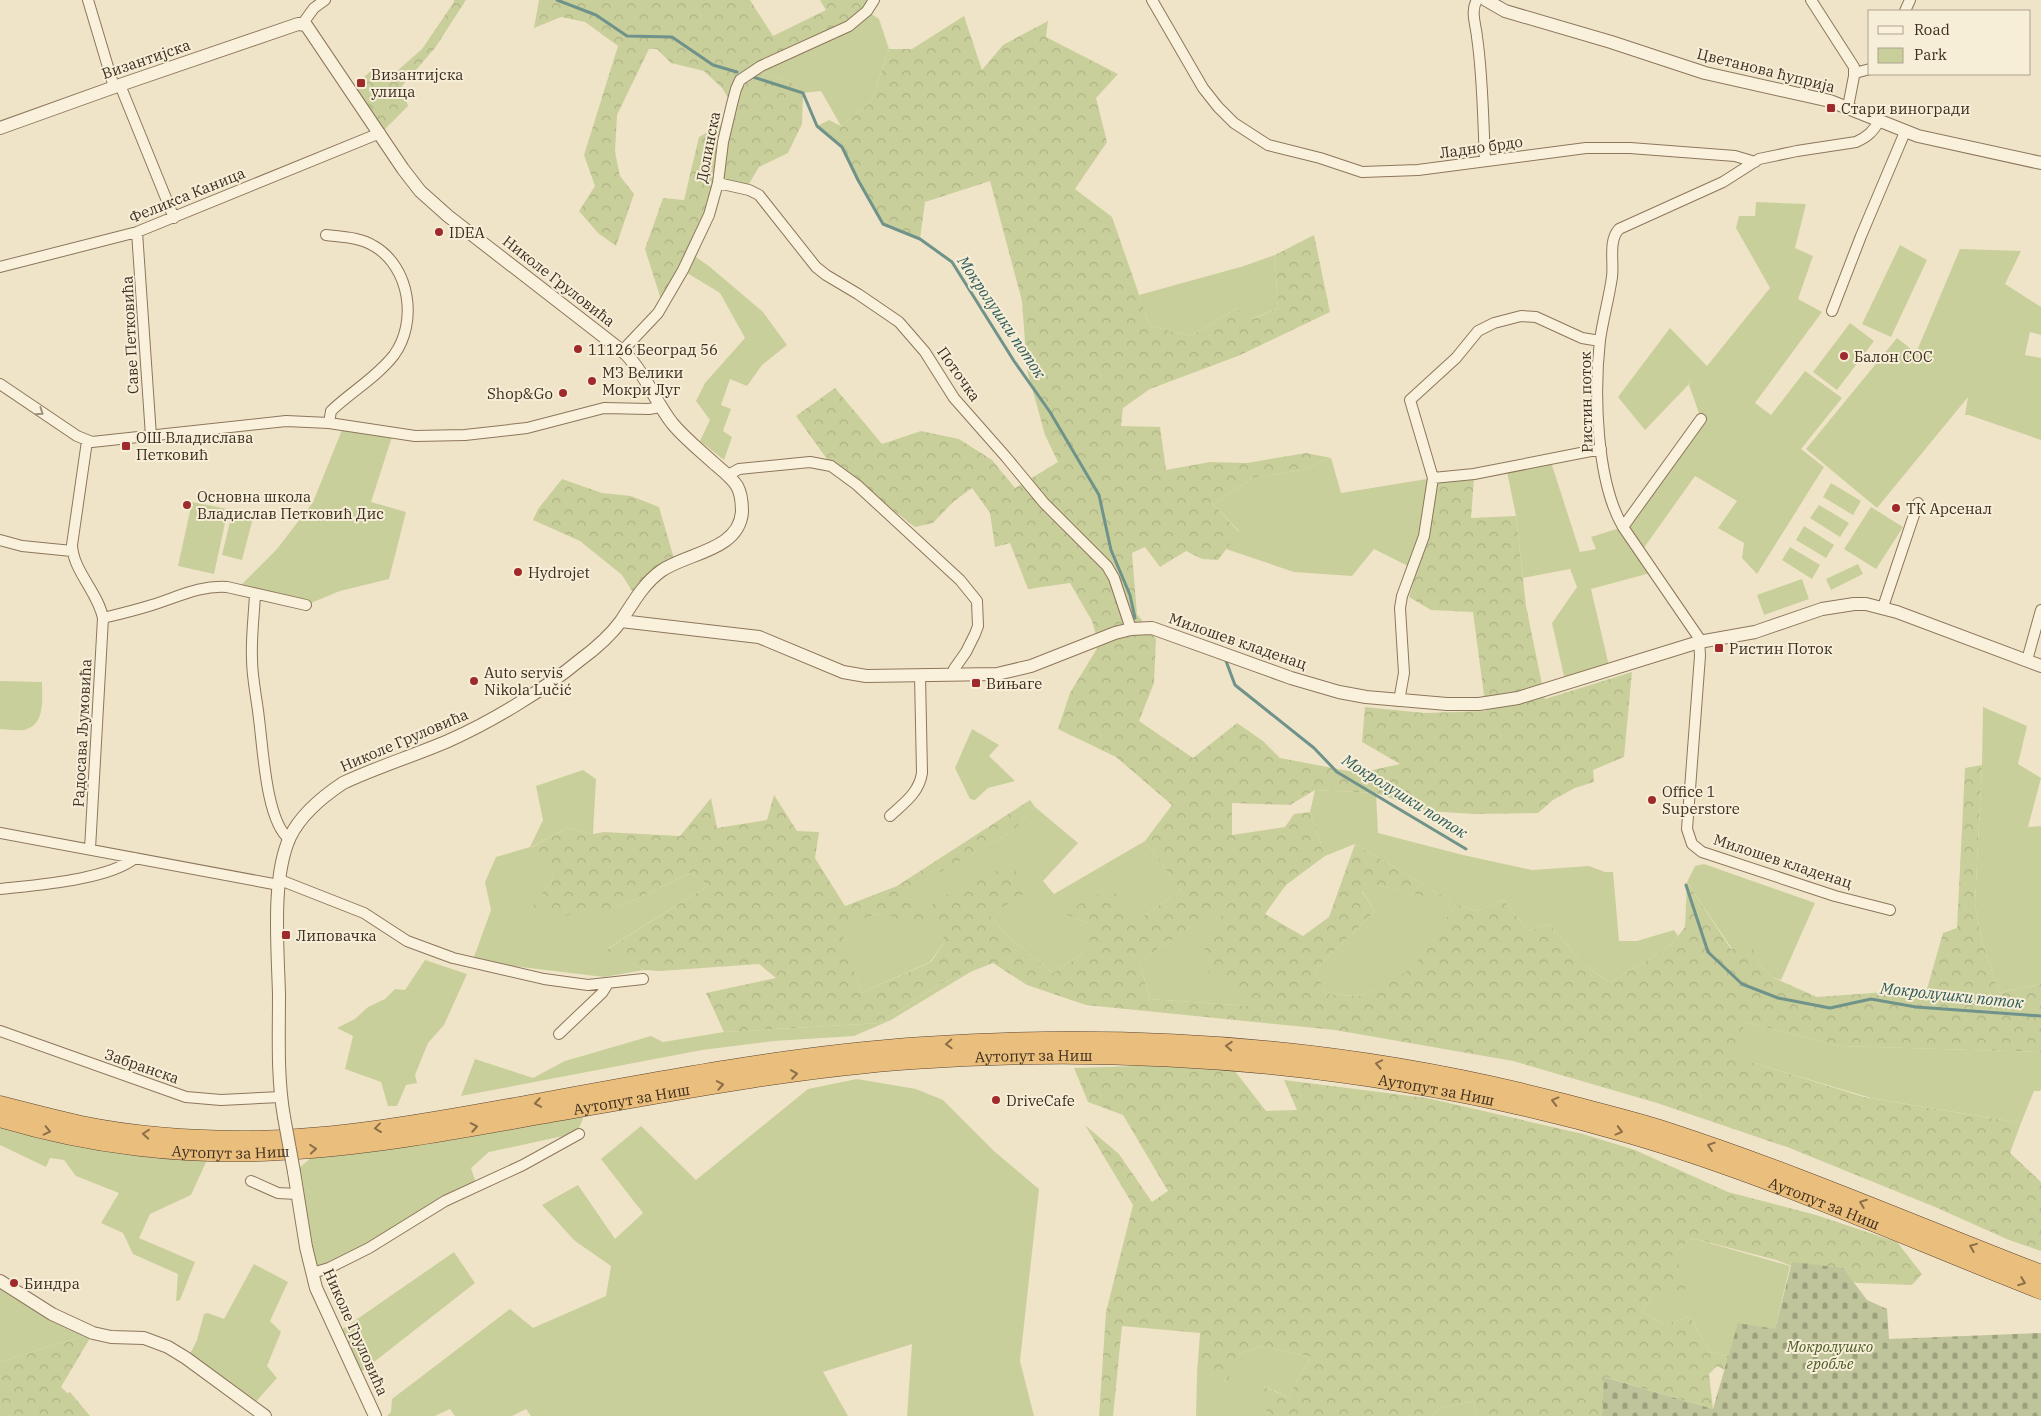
<svg xmlns="http://www.w3.org/2000/svg" width="2041" height="1416" viewBox="0 0 2041 1416" font-family="'IBM Plex Serif',serif">
  <style>
    .green { fill: #c9cf9b }
    .forest { fill: url(#forest-crowns); fill-rule: evenodd }
    .cemetery { fill: url(#cemetery-stones) }
    .lines { fill: none; stroke-linecap: round; stroke-linejoin: round }
    .stream { stroke: #6f938a; stroke-width: 3 }
    .minor-casing { stroke: #8d765c; stroke-width: 12 }
    .tertiary-casing { stroke: #8d765c; stroke-width: 14 }
    .trunk-casing { stroke: #5b4430; stroke-width: 19 }
    .minor { stroke: #faf1dc; stroke-width: 10 }
    .tertiary { stroke: #faf1dc; stroke-width: 12 }
    .trunk { stroke: #eabe7c; stroke-width: 18 }
    .tertiary-bridge-casing { stroke: #8d765c; stroke-width: 14; stroke-linecap: butt }
    .tertiary-bridge { stroke: #faf1dc; stroke-width: 12 }
    .oneway { stroke: #9c907e }
    .oneway2 { stroke: #8b6f49 }
    .poi-dot { fill: #9e2a2b; stroke: #f7eed8; stroke-width: 2 }
    .labels { text-anchor: middle; dominant-baseline: central; stroke-width: 4; stroke-linejoin: round; paint-order: stroke }
    .street-label { font-size: 15px; fill: #3d2e20; stroke: #f7eed8 }
    .poi-label { font-size: 15px; fill: #3d2e20; stroke: #f7eed8; text-anchor: start }
    .park-label { font-size: 15px; font-style: italic; fill: #4d5a26; stroke: #f7eed8 }
    .water-label { font-size: 16px; font-style: italic; fill: #2f5d5a; stroke: #f7eed8 }
  </style>
  <defs>
    <pattern id="forest-crowns" width="20" height="18" patternUnits="userSpaceOnUse" patternTransform="scale(1.25)"><rect width="20" height="18" fill="#c9cf9b"/><path d="M2 6a3 3 0 1 1 6 0M12 15a3 3 0 1 1 6 0" fill="none" stroke="#aeb285"/></pattern>
    <pattern id="cemetery-stones" width="16" height="16" patternUnits="userSpaceOnUse" patternTransform="scale(1.25)"><rect width="16" height="16" fill="#bfc49a"/><path d="M2 7V4a2 2 0 0 1 4 0v3zM10 15v-3a2 2 0 0 1 4 0v3z" fill="#9ca07d"/></pattern>
  </defs>
  <rect width="100%" height="100%" fill="#f0e4c8"/>
  <path class="green" d="M867,11L879,19L889,49L871,102L841,126L821,91L803,93L790,81L761,72Z
    M1756,202L1806,204L1795,248L1813,256L1798,299L1822,312L1755,403L1771,415L1805,371L1842,398L1801,449L1824,467L1757,574L1742,558L1744,543L1718,528L1737,501L1695,476L1641,552L1654,572L1591,589L1610,670L1566,685L1552,623L1577,587L1570,569L1523,578L1516,516L1506,467L1550,459L1580,552L1596,549L1591,537L1623,527L1701,419L1689,385L1693,380L1645,430L1618,397L1670,328L1707,366L1770,288L1736,228L1739,216H1755Z
    M1900,245L1927,260L1891,337L1862,324Z
    M1960,249L2021,251L2005,284L2041,307V335L2030,332L2025,355L2041,358V440L1969,415H1965L1968,397L1877,508L1806,449L1897,338L1916,353Z
    M692,254L710,267L763,312L787,345L762,365L747,386L730,379L721,405L731,409L723,431L732,437L724,460L700,441L710,420L696,401L705,383L745,338L720,293L684,271Z
    M1275,255L1278,308L1252,319L1237,308L1191,336L1150,326L1139,295L1244,266Z
    M1850,323L1874,341L1837,390L1813,372Z
    M344,425L393,434L371,502L406,512L389,579L340,591L306,605L237,589L277,549L313,502Z
    M1331,458L1341,493L1433,478L1412,568L1374,549L1352,576L1294,572L1226,549L1239,531L1213,504L1253,478L1301,470Z
    M1831,483L1861,501L1853,515L1823,497Z
    M192,502L228,509L214,574L178,566Z
    M1819,505L1849,523L1840,537L1810,518Z
    M1871,507L1903,527L1876,569L1844,549Z
    M232,513L253,518L242,560L222,555Z
    M1804,526L1834,545L1826,558L1796,540Z
    M1790,547L1820,565L1812,579L1782,560Z
    M1858,564L1863,574L1831,590L1826,579Z
    M1802,579L1809,599L1764,615L1757,595Z
    M0,681L42,682C42,698 46,725 24,730C17,731 7,729 0,729Z
    M1983,707L2027,726L2018,764L2041,778L2028,827L2041,826V984L1999,993L1982,941L1975,904L1982,765Z
    M972,729L999,745L989,756L1015,781L988,788L975,800L970,799L955,768Z
    M583,770L596,779L593,834L567,828L531,847L554,877L529,912L619,907L690,873L709,885L607,949L644,970L604,977L504,965L474,957L491,910L485,882L496,857L530,847L543,820L536,786Z
    M1315,790L1376,793L1378,833L1463,855L1532,870L1589,866L1605,872H1613L1619,941H1637L1674,930L1678,936L1671,945L1610,983L1582,963L1549,924L1529,931L1503,900L1476,911L1456,904L1413,969L1360,996L1326,994L1315,970L1375,911L1362,891L1377,885L1454,903L1355,844L1325,856L1310,812Z
    M1035,807L1078,843L1043,881L1054,894L1145,841L1181,890L1136,921L1063,913L1088,923V950L1053,973L1004,933L990,915L945,941L930,962L861,993L839,927L883,912L901,894L1014,830Z
    M1704,864L1815,903L1781,980L1772,977L1757,962L1732,949L1687,882L1695,866Z
    M1229,902L1249,1006L1150,999L1139,961Z
    M425,960L467,974L444,1025L428,1043L415,1075L417,1083L406,1085L397,1106H388L381,1082L345,1069L353,1036L337,1028L355,1019L368,1007L385,999L395,989L405,990Z
    M972,971L891,1020L854,1036L774,1041L702,1050L461,1096L475,1059L533,1078L565,1061L651,1036L663,1042L724,1032L880,1023L940,984Z
    M1745,1022L1840,1046L2041,1052V1089L2040,1091H2034L2021,1123L1871,1098L1734,1057Z
    M857,1079L916,1089L943,1100L995,1152L1039,1189L1020,1361L1034,1416H907L912,1344L823,1372L848,1416H531L526,1409L512,1416H455L450,1409L435,1416H387L391,1412L392,1399L510,1309L533,1328L606,1296L611,1266L575,1241L542,1205L578,1185L615,1239L643,1213L601,1159L641,1126L696,1180L808,1089Z
    M584,1116L577,1133L489,1152L471,1168L477,1186L312,1273L294,1172L311,1158L452,1140Z
    M0,1126L207,1160L191,1195L150,1214L139,1238L195,1262L180,1300L176,1301L178,1274L133,1254L123,1233L101,1223L119,1193L76,1176L64,1160L50,1158L46,1167L0,1145Z
    M1692,1238L1790,1266L1775,1329L1730,1356L1710,1352L1690,1317L1664,1324L1641,1312L1654,1293L1672,1255Z
    M454,1252L475,1283L356,1376L337,1333Z
    M254,1264L288,1282L270,1321L281,1332L267,1366L277,1378L251,1407L189,1356L197,1340L204,1314L208,1313L224,1319Z
    M0,1281L93,1333L0,1362Z
    M1262,1346L1311,1357L1288,1397L1263,1386L1268,1416H1196L1197,1374L1214,1367L1226,1382L1238,1354Z
    M1474,1401L1476,1416H1431L1441,1408Z"/>
  <path class="forest" d="M454,0H466L435,48L402,86L408,106L384,130L371,121L350,90L374,68L387,80L422,49L454,2Z
    M539,0H750L773,36L826,10L820,0H873L849,26L762,72L790,81L803,93L802,124L788,153L759,167L746,189L718,183L663,306L645,249L663,198L684,200L699,137L728,121L732,104L722,88L704,71L671,63L657,49H649L617,115L615,152L620,176L634,194L616,246L598,233L579,211L595,186L584,155L618,46L585,22L561,17L534,28Z
    M964,16L982,70L1003,45L1048,21L1046,37L1118,74L1096,98L1107,142L1075,189L1112,217L1150,326L1191,336L1237,308L1253,319L1278,308L1275,255L1314,235L1330,312L1238,356L1150,389L1123,408L1121,426L1160,427L1166,470L1210,462L1247,463L1306,453L1331,458L1301,470L1253,478L1213,504L1239,532L1218,560L1202,559L1186,551L1160,567L1145,547L1132,553L1137,614L1156,639L1154,683L1139,721L1193,758L1237,723L1263,741L1280,758L1359,773L1400,764L1362,742L1365,707L1424,713L1486,711L1473,612L1431,610L1409,597L1427,535L1435,483L1474,479L1471,518L1516,516L1526,606L1545,699L1632,672L1624,757L1593,770L1594,782L1575,788L1553,800L1538,813L1474,814L1428,811L1376,793L1315,790L1290,805L1232,803V835L1285,827L1294,814L1310,812L1325,856L1286,885L1265,914L1303,936L1329,917L1355,844L1456,904L1476,911L1503,900L1529,931L1549,924L1582,963L1610,983L1671,945L1685,927L1687,882L1731,949L1753,948L1757,962L1772,977L1817,997L1927,989L1943,933L1957,928L1965,768L1982,765L1975,904L1982,941L1999,993L2041,984V1052L1840,1046L1745,1022L1735,1057L1864,1097L2021,1123L2010,1153L2041,1182V1251L2009,1240L1935,1207L1787,1147L1657,1103L1513,1061L1335,1030L1086,1005L1027,985L993,963L940,984L880,1023L724,1032L706,993L776,978L759,964L660,971L644,970L606,950L709,885L690,873L619,907L563,916L528,913L554,877L530,848L567,828L593,834L604,832L680,836L711,798L717,828L767,820L774,795L797,831L819,832L815,858L845,906L897,886L1030,800L1035,807L1014,830L902,894L926,914L918,929L883,912L840,927L861,993L931,962L945,941L932,902L1011,864L1028,891L990,915L1004,933L1053,973L1088,950V923L1062,913L1112,888L1136,921L1181,890L1145,841L1172,805L1116,757L1058,729L1070,693L1099,645L1092,621L1070,583L1028,589L1010,543L995,547L990,513L972,488L953,502L933,523L915,527L827,459L796,416L835,388L882,444L921,431L959,439L992,460L1015,488L1058,462L1045,435L1027,370L1022,301L990,181L925,202L920,239L883,224L853,172L842,147L817,126L829,120L841,126L871,102L889,49H912ZM1377,885L1456,904L1413,968L1360,996L1326,994L1315,970L1375,911L1362,892ZM1228,903L1198,963L1249,1006L1150,999L1139,961Z
    M562,479L602,493L631,496L659,507L675,562L636,597L622,575L580,541L533,520L538,509Z
    M1167,1065L1234,1070L1266,1111L1297,1110L1284,1080L1427,1098L1583,1134L1635,1150L1728,1192L1816,1215L1897,1242L1922,1274L1912,1285L1857,1283L1805,1271L1776,1260L1692,1238L1672,1255L1694,1288L1654,1293L1641,1312L1664,1324L1690,1317L1710,1352L1730,1356L1731,1373L1717,1366L1709,1374L1713,1409L1605,1377L1602,1416H1476L1474,1401L1441,1408L1431,1416H1268L1262,1386L1288,1397L1311,1357L1262,1346L1238,1354L1227,1383L1214,1368L1197,1374L1200,1333L1122,1326L1113,1416H1099L1106,1312L1133,1205L1085,1125L1119,1154L1152,1202L1168,1191L1123,1115L1088,1102L1074,1068Z
    M93,1333L61,1387L67,1393L70,1392L90,1416H0V1362Z"/>
  <path class="cemetery" d="M1792,1262L1843,1268L1867,1300L1887,1309L1889,1339L2041,1333V1416H1602L1604,1377L1713,1409L1738,1323L1775,1329Z"/>
  <g class="lines">
    <path class="stream" d="M557,0L596,15L627,36L672,37L713,65L737,72
      M753,77L803,93L817,126L842,147L858,180L883,224L920,239L952,262L1014,361L1050,412L1099,495L1111,550L1130,595L1135,618
      M1226,661L1235,685L1314,748L1337,772L1466,849
      M1686,885L1708,952L1742,984L1778,998L1830,1008L1871,999L1916,1007L2041,1016"/>
    <g class="minor-casing">
      <path id="minor" d="M88,0L114,87
        M1152,0L1203,88L1218,107L1234,123L1268,145L1320,158L1362,172L1418,170L1586,148H1630L1735,156L1755,162
        M1477,0C1470,11 1476,25 1477,37C1483,78 1483,120 1485,161
        M1811,0L1854,67V76L1848,107
        M1905,11L1910,0
        M303,23L314,8L325,0
        M1855,73L1870,69
        M120,85L174,218
        M1879,121C1873,132 1867,137 1856,142L1797,151L1759,159L1723,182L1619,229C1608,241 1614,262 1612,277C1609,298 1603,319 1600,340C1594,393 1596,481 1623,527L1699,638L1700,656L1687,829L1692,844L1702,852L1835,896L1890,910
        M718,183L749,190L759,195L816,267L826,275L858,294L899,322L925,352L954,398L1006,457L1044,503L1107,566L1114,578L1131,629
        M137,232L151,436
        M326,235C341,237 360,237 374,246C410,267 418,322 394,355C377,377 351,392 331,411L329,423
        M0,267L137,232L380,133
        M1832,311L1861,236L1905,132
        M622,351L658,313L683,270L709,215L718,183L723,142L732,104L736,89L740,80L761,66L849,26L867,11L874,0
        M0,384L77,436L92,442L286,421L329,423L415,436L465,435L527,428L604,408L649,409L660,407
        M87,441L72,545C73,571 98,592 103,618L90,849
        M728,475L739,469L810,462L831,466L857,485L960,580L977,601L978,626L975,634L966,652L954,669L952,675
        M1433,478L1474,474L1601,449
        M1623,527L1701,419
        M0,540L22,546L72,551
        M255,594C254,616 251,637 252,659C252,679 257,699 259,719C263,748 266,821 289,839
        M1883,607L1918,503
        M103,618C120,614 136,610 152,605C178,597 200,585 227,587L306,605
        M2027,660L2041,610
        M1399,701L1404,673L1400,608L1402,596L1424,536L1433,478L1410,400L1456,358L1478,331L1494,323L1521,316L1536,317L1582,338L1600,341
        M890,816C904,803 919,793 922,773L920,675
        M0,833L279,885
        M280,880L364,913L407,941L453,958L544,979L588,985L643,979
        M0,889C35,885 108,880 135,858
        M0,1031L186,1097L221,1100L281,1097
        M559,1034L602,993L607,985
        M251,1181L278,1193L297,1194
        M312,1273L329,1268L369,1248L445,1201L523,1165L579,1134"/>
    </g>
    <g class="tertiary-casing">
      <path id="tertiary" d="M1486,0L1505,11L1611,42L1705,73L1830,101L1918,136L2041,163
        M0,128L120,85L298,24L306,25L403,169L420,191L448,216L626,354C646,375 655,401 672,423C685,439 701,451 716,465C723,471 732,478 737,486C741,493 742,504 742,512C739,551 686,553 661,571C643,584 633,603 621,621C610,636 595,649 580,660C544,690 491,722 448,741C413,756 377,767 343,783C322,797 301,814 290,837C271,878 278,950 279,995C279,1035 277,1077 284,1117
        M621,621L759,637L843,672L866,676L997,674L1031,666L1115,633L1131,629L1152,628L1291,678L1339,692L1366,697L1447,704H1479L1518,698L1699,642L1755,632L1822,609L1854,604H1866L1897,612L2041,666
        M294,1172L306,1247L316,1288L375,1416
        M0,1281L52,1314L93,1333L111,1337L144,1338L168,1347L186,1358L265,1416"/>
    </g>
    <g class="trunk-casing">
      <g id="trunk">
        <path d="M0,1105C27,1112 54,1119 81,1125C135,1136 193,1140 248,1140C339,1139 430,1122 519,1106C652,1082 787,1055 923,1046C1140,1031 1357,1048 1568,1104C1601,1113 1636,1121 1669,1132C1795,1173 1917,1226 2041,1274"/>
        <path id="s1" d="M0,1118C90,1145 187,1157 280,1151C364,1147 446,1132 529,1117C655,1095 786,1069 913,1060C1154,1043 1397,1067 1629,1134C1770,1175 1905,1237 2041,1290"/>
      </g>
    </g>
    <use href="#minor" class="minor"/>
    <use href="#tertiary" class="tertiary"/>
    <use href="#trunk" class="trunk"/>
    <g class="tertiary-bridge-casing">
      <path id="tertiary-bridge" d="M284,1117L294,1172"/>
    </g>
    <use href="#tertiary-bridge" class="tertiary-bridge"/>
  </g>
  <defs><path id="oneway-chevron" d="M-2-3.5L2.5 0L-2 3.5" fill="none" stroke-width="1.6" stroke-linecap="round" stroke-linejoin="round" transform="scale(1.25)"/></defs>
  <use class="oneway" href="#oneway-chevron" transform="translate(40 412) rotate(34)"/>
  <g class="oneway2">
    <use href="#oneway-chevron" transform="translate(949 1044) rotate(177)"/>
    <use href="#oneway-chevron" transform="translate(1229 1046) rotate(-176)"/>
    <use href="#oneway-chevron" transform="translate(1379 1064) rotate(-169)"/>
    <use href="#oneway-chevron" transform="translate(794 1074) rotate(-8)"/>
    <use href="#oneway-chevron" transform="translate(720 1085) rotate(-10)"/>
    <use href="#oneway-chevron" transform="translate(1555 1101) rotate(-165)"/>
    <use href="#oneway-chevron" transform="translate(538 1103) rotate(170)"/>
    <use href="#oneway-chevron" transform="translate(474 1127) rotate(-10)"/>
    <use href="#oneway-chevron" transform="translate(378 1128) rotate(173)"/>
    <use href="#oneway-chevron" transform="translate(47 1131) rotate(13)"/>
    <use href="#oneway-chevron" transform="translate(1619 1131) rotate(15)"/>
    <use href="#oneway-chevron" transform="translate(146 1134) rotate(-175)"/>
    <use href="#oneway-chevron" transform="translate(1711 1146) rotate(-161)"/>
    <use href="#oneway-chevron" transform="translate(313 1149) rotate(-5)"/>
    <use href="#oneway-chevron" transform="translate(1863 1203) rotate(-159)"/>
    <use href="#oneway-chevron" transform="translate(1973 1247) rotate(-158)"/>
    <use href="#oneway-chevron" transform="translate(2022 1282) rotate(21)"/>
  </g>
  <g class="poi-dot">
    <rect x="356" y="78" width="10" height="10" rx="2.5"/>
    <rect x="1826" y="103" width="10" height="10" rx="2.5"/>
    <circle cx="439" cy="232" r="5"/>
    <circle cx="578" cy="349" r="5"/>
    <circle cx="1844" cy="356" r="5"/>
    <circle cx="592" cy="381" r="5"/>
    <circle cx="563" cy="393" r="5"/>
    <rect x="121" y="441" width="10" height="10" rx="2.5"/>
    <circle cx="187" cy="505" r="5"/>
    <circle cx="1896" cy="508" r="5"/>
    <circle cx="518" cy="572" r="5"/>
    <rect x="1714" y="643" width="10" height="10" rx="2.5"/>
    <circle cx="474" cy="681" r="5"/>
    <rect x="971" y="678" width="10" height="10" rx="2.5"/>
    <circle cx="1652" cy="800" r="5"/>
    <rect x="281" y="930" width="10" height="10" rx="2.5"/>
    <circle cx="996" cy="1100" r="5"/>
    <circle cx="14" cy="1283" r="5"/>
  </g>
  <g class="labels">
    <g class="street-label">
      <text transform="translate(146 59) rotate(-19)">Византијска</text>
      <text transform="translate(1766 70) rotate(14)">Цветанова ћуприја</text>
      <text transform="translate(708 147) rotate(-79)">Долинска</text>
      <text transform="translate(1481 147) rotate(-8)">Ладно брдо</text>
      <text transform="translate(187 195) rotate(-22)">Феликса Каница</text>
      <text transform="translate(559 281) rotate(38)">Николе Груловића</text>
      <text transform="translate(130 335) rotate(-93)">Саве Петковића</text>
      <text transform="translate(959 374) rotate(55)">Поточка</text>
      <text transform="translate(1586 402) rotate(-91)">Ристин поток</text>
      <text transform="translate(1238 641) rotate(19)">Милошев кладенац</text>
      <text transform="translate(82 733) rotate(-87)">Радосава Љумовића</text>
      <text transform="translate(404 740) rotate(-23)">Николе Груловића</text>
      <text transform="translate(1783 861) rotate(18)">Милошев кладенац</text>
      <text stroke="none"><textPath href="#s1" startOffset="1044">Аутопут за Ниш</textPath></text>
      <text transform="translate(142 1066) rotate(19)">Забранска</text>
      <text stroke="none"><textPath href="#s1" startOffset="1449">Аутопут за Ниш</textPath></text>
      <text stroke="none"><textPath href="#s1" startOffset="639">Аутопут за Ниш</textPath></text>
      <text stroke="none"><textPath href="#s1" startOffset="234">Аутопут за Ниш</textPath></text>
      <text stroke="none"><textPath href="#s1" startOffset="1854">Аутопут за Ниш</textPath></text>
      <text transform="translate(356 1332) rotate(66)">Николе Груловића</text>
    </g>
    <g class="poi-label">
      <text x="371" y="74">Византијска<tspan x="371" dy="17">улица</tspan></text>
      <text x="1841" y="108">Стари виногради</text>
      <text x="449" y="232">IDEA</text>
      <text x="588" y="349">11126 Београд 56</text>
      <text x="1854" y="356">Балон СОС</text>
      <text x="602" y="372">МЗ Велики<tspan x="602" dy="17">Мокри Луг</tspan></text>
      <text x="553" y="393" text-anchor="end">Shop&amp;Go</text>
      <text x="136" y="437">ОШ Владислава<tspan x="136" dy="17">Петковић</tspan></text>
      <text x="197" y="496">Основна школа<tspan x="197" dy="17">Владислав Петковић Дис</tspan></text>
      <text x="1906" y="508">ТК Арсенал</text>
      <text x="528" y="572">Hydrojet</text>
      <text x="1729" y="648">Ристин Поток</text>
      <text x="484" y="672">Auto servis<tspan x="484" dy="17">Nikola Lučić</tspan></text>
      <text x="986" y="683">Вињаге</text>
      <text x="1662" y="791">Office 1<tspan x="1662" dy="17">Superstore</tspan></text>
      <text x="296" y="935">Липовачка</text>
      <text x="1006" y="1100">DriveCafe</text>
      <text x="24" y="1283">Биндра</text>
    </g>
    <g class="park-label">
      <text x="1830" y="1346">Мокролушко<tspan x="1830" dy="17">гробље</tspan></text>
    </g>
    <g class="water-label">
      <text transform="translate(1002 317) rotate(56)">Мокролушки поток</text>
      <text transform="translate(1405 796) rotate(32)">Мокролушки поток</text>
      <text transform="translate(1952 995) rotate(6)">Мокролушки поток</text>
    </g>
  </g>
  <rect x="1868" y="10" width="162" height="65" fill="#f7eed8" stroke="#ada18e"/>
  <rect x="1878" y="26" width="25" height="8" fill="#faf1dc" stroke="#ada18e"/>
  <text x="1914" y="35" font-size="15" fill="#3d2e20">Road</text>
  <rect x="1878" y="48" width="25" height="15" fill="#c9cf9b" stroke="#ada18e"/>
  <text x="1914" y="60" font-size="15" fill="#3d2e20">Park</text>
</svg>
